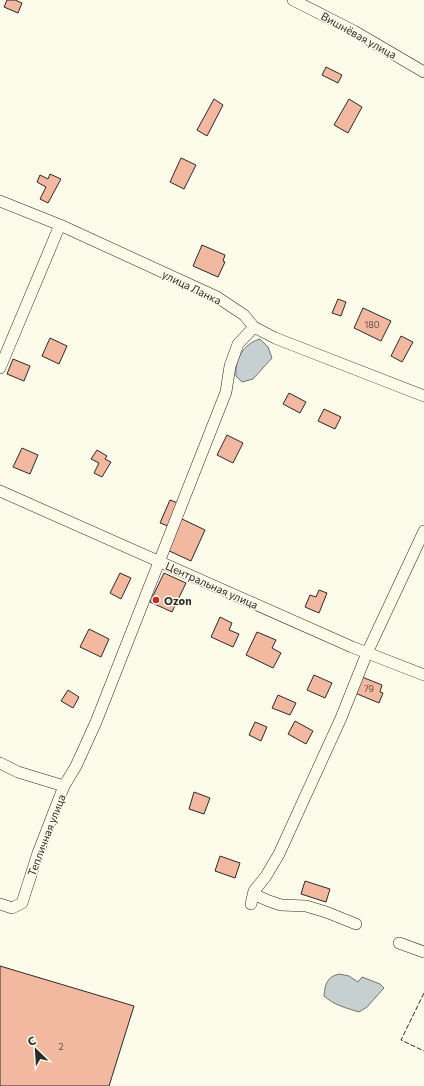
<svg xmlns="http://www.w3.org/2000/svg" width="424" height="1086" viewBox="0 0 424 1086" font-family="Commissioner,sans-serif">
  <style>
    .water { fill: #c7d0d0; stroke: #74746e }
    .building { fill: #f2b8a0; stroke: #2b2b2b }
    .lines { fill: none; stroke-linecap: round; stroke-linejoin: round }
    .minor-casing { stroke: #2b2b2b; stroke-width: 12 }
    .minor { stroke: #fdfbea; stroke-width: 11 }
    .fence { stroke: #2b2b2b; stroke-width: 1; stroke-dasharray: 5 2; stroke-linecap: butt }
    .poi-dot { fill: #c62828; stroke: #fdfbea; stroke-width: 1.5 }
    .labels { text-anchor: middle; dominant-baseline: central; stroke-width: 3; stroke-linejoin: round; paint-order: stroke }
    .number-label { font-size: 9px; fill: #5d4e48 }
    .street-label { font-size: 11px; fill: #2b2b2b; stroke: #fdfbea }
    .poi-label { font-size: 11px; font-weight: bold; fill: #2b2b2b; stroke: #fdfbea; text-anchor: start }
  </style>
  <rect width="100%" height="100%" fill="#fdfbea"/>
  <path class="water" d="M260,339L268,347L272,358L253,379L242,382L236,376C235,359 243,344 260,339Z
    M339,974L349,976L358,982L362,977L380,984L384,988L367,1007L359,1012C346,1008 334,1005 324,996C325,984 327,977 339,974Z"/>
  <path class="building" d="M7,0H15L22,3L18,13L4,7Z
    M326,67L342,75L338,83L322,75Z
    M214,99L223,105L207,136L197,130Z
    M349,99L362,107L348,133L334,125Z
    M181,158L196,165L184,189L170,182Z
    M50,174L61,179L48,203L40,199L46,187L37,182L40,175L48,179Z
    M202,245L225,255L223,261L225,262L218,277L193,266Z
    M338,299L346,302L341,316L332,313Z
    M363,308L391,321L381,341L354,328Z
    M401,336L413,342L402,362L391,356Z
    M50,338L67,346L59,364L42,356Z
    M13,359L30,366L24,381L7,374Z
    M289,393L306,402L300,413L283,404Z
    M324,409L341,417L335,429L318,421Z
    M227,435L243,443L233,463L217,455Z
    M22,448L38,455L30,474L13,467Z
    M97,450L107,456L105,459L111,462L102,477L94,473L99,463L91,459Z
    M170,500L178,503L168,526L160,523Z
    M180,518L205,530L191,561L165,549Z
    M120,573L131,578L121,599L110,593Z
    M164,573L186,583L172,612L150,602Z
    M319,590L327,593L319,613L305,607L310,595L316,597Z
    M220,617L232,623L229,630L239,634L233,647L211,637Z
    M89,629L109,639L101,657L80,647Z
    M257,632L276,640L272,648L281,653L273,668L246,655Z
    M314,675L332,683L325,698L307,690Z
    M362,677L382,685L380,692L383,693L379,703L355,693Z
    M68,690L79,697L73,708L61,701Z
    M278,695L296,703L290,715L272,708Z
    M295,721L313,731L306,744L288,734Z
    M255,722L267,727L261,741L249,735Z
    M194,792L210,798L204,814L189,809Z
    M220,856L240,863L235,878L215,871Z
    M305,881L330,889L326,902L301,894Z
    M0,966L134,1006L109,1086H0Z"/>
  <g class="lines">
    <g class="minor-casing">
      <path id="minor" d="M293,0L354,31L424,72
        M0,201L60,225L217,297L244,315L254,327L275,338L424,396
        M0,368L60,225
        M0,491L352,647L424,675
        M0,763L18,772L64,786
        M253,894L269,901L281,905L306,906L326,912L356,924
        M0,904L12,908L22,903L38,853L64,786L76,766L96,722L226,392L230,366L238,344L254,327
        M251,904L254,891L266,876L279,854L341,718L367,653L424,531
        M399,943L424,952"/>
    </g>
    <use href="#minor" class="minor"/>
    <path class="fence" d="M424,993L401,1040L424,1051"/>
  </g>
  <circle class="poi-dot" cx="156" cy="600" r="4"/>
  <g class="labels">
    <g class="number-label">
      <text x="372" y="324">180</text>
      <text x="369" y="688">79</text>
      <text x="61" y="1046">2</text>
    </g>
    <g class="street-label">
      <text transform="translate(359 35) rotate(29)">Вишнёвая улица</text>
      <text transform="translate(192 287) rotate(26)">улица Ланка</text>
      <text transform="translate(212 585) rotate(24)">Центральная улица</text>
      <text transform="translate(46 835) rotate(-69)">Тепличная улица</text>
    </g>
    <g class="poi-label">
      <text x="164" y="600">Ozon</text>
    </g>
  </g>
  <g transform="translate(36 1050) rotate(335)" stroke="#fdfbea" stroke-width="3" paint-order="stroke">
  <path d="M0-3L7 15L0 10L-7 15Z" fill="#2b2b2b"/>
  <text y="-6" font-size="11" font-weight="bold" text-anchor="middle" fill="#2b2b2b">С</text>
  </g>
</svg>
